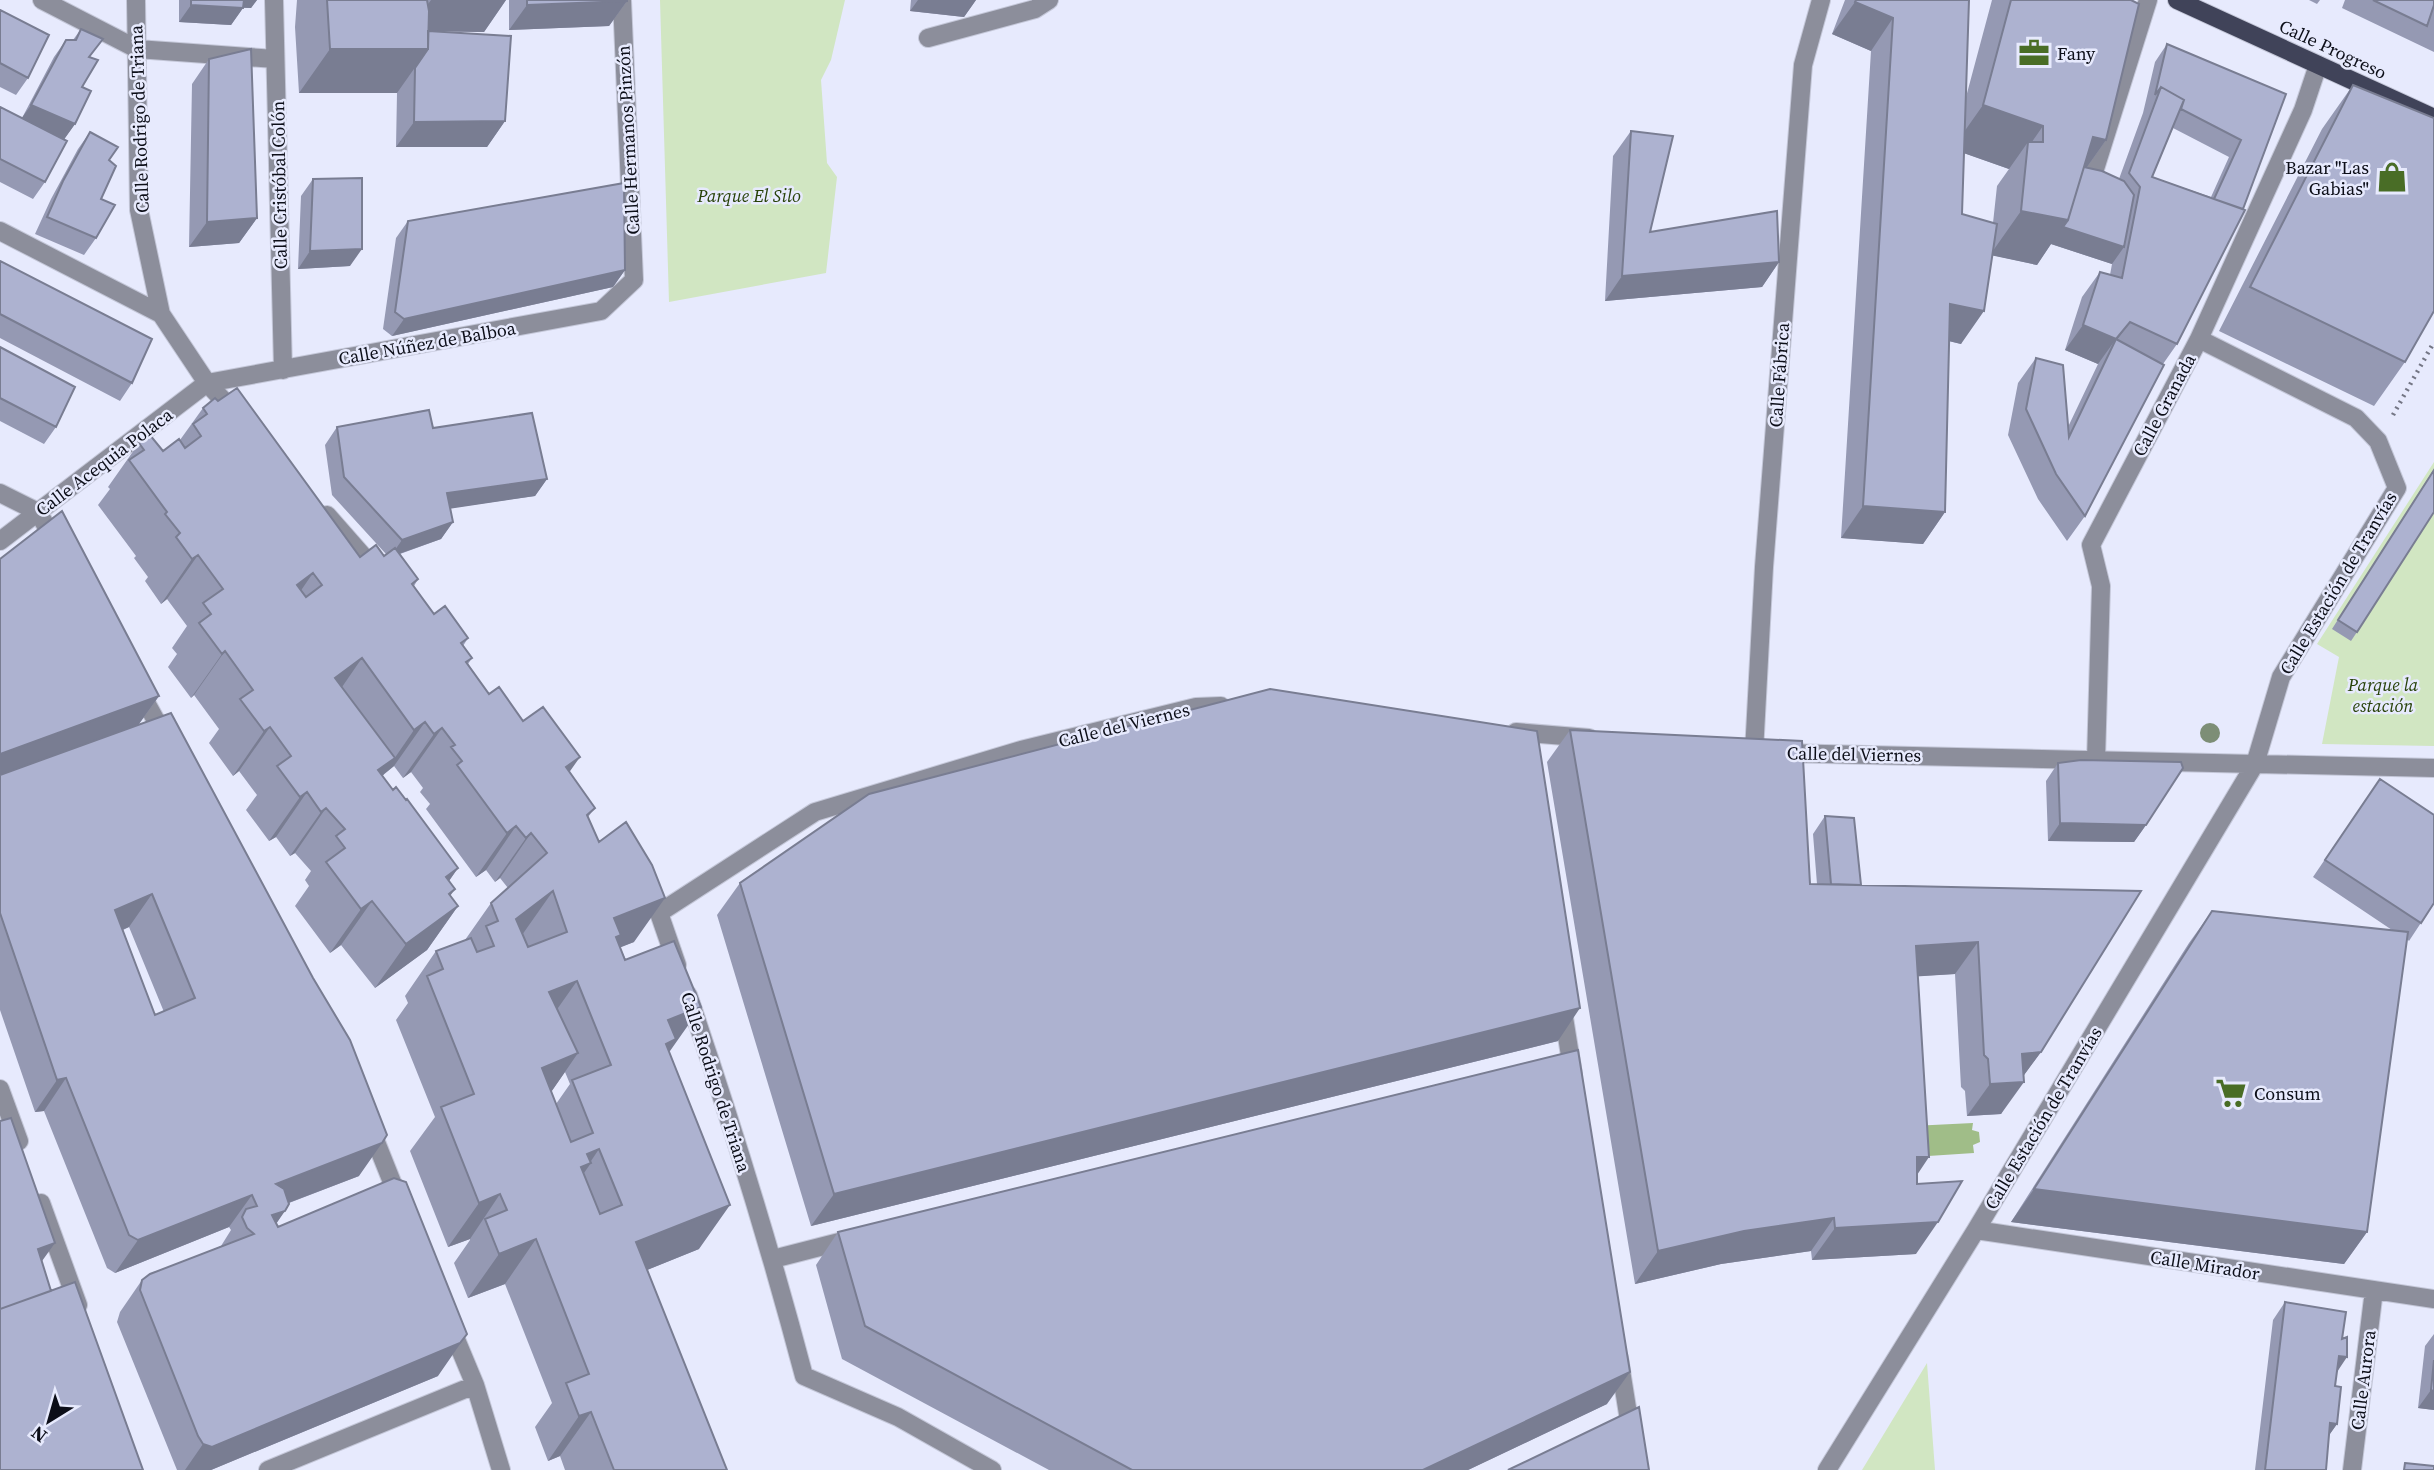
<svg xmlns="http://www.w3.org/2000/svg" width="2434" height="1470" viewBox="0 0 2434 1470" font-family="'Source Serif 4',serif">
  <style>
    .green { fill: #d1e6c2 }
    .water { fill: #a0bd88 }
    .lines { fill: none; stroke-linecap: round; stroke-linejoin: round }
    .minor-casing { stroke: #c4c7d8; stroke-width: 20 }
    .major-casing { stroke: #c4c7d8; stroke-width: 20 }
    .path { stroke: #747685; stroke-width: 4.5; stroke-dasharray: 2 5; stroke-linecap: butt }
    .minor { stroke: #8c8e9b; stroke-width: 18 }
    .major { stroke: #404359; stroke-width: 18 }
    .tree { fill: #7d8e76 }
    .wall { fill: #9599b3; fill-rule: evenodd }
    .shaded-wall { fill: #797d92 }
    .building { fill: #adb2d0; stroke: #797d92; stroke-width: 2; fill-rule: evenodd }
    .labels { text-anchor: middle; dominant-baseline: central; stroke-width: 5; stroke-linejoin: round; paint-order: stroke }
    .street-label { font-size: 18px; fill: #0c0e18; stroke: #e7eafd }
    .poi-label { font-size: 18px; fill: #0c0e18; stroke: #e7eafd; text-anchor: start }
    .park-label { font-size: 18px; font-style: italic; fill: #274208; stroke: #e7eafd }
  </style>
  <rect width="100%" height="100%" fill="#e7eafd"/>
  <path class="green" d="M660,0H845L831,60L821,80L827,163L837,177L826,273L669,302Z
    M2434,462V746L2322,744L2339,657L2317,644Z
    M1927,1363L1935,1470H1862Z"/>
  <path class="water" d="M1973,1123L1972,1130L1979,1132L1980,1142L1973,1145L1974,1153L1913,1157L1912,1126Z"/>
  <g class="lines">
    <g class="minor-casing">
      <path id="minor" d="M42,0L137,49L275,59
        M136,0L139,210L161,314L207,383L238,416
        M274,0L283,370
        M928,38L1035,9L1049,0
        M2094,172L2148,0
        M0,231L161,314
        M207,383L601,311L634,280L622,0
        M0,493L38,512L57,545
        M327,515L378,573
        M0,541L207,383
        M138,688L165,737
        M1516,732L1589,738
        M1754,752L1764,567L1803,65L1821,0
        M1781,753L2434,768
        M2096,760L2101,586L2091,545L2199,339L2303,110L2318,65
        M652,904L659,913L677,965
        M659,913L815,812L1021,750L1196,707L1221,706
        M688,995C731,1121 770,1247 804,1376L898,1417L992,1470
        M1562,1005L1573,1074
        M0,1089L19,1141
        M370,1127L400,1202
        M41,1203L78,1305
        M1976,1230L2434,1299
        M773,1259L851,1239
        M450,1325L475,1385L501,1470
        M1619,1358L1637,1470
        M268,1470L475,1385
        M1827,1470L1976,1230L2255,764L2281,677L2397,488L2378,441L2356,418L2199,339
        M2352,1470L2374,1290"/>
    </g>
    <g class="major-casing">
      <path id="major" d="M2177,0L2434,118"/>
    </g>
    <path class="path" d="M2393,415L2434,342"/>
    <use href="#minor" class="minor"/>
    <use href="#major" class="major"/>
  </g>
  <circle class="tree" cx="2210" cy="733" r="10"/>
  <path class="wall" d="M179,0H257L251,8H243L231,25L179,22Z
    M297,0H506L484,32L435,31L505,121L487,147H396L397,93H299L295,27Z
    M509,0H627V1L609,26L509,30Z
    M911,0H976L964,17L910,11Z
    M1845,0H1969L1966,97L1992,0H2131L2106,140L2087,167L2119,179L2143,113L2155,62L2167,44L2286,94L2177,344L2163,364L2085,516L2067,541L2038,499L2008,435L2018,383L2036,358L2068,427L2098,364L2065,350L2082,297L2100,272L2110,275L2112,264L2051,244L2037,265L1992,255L1961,344L1949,341L1945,512L1923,544L1841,538L1871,51L1832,34ZM2173,128L2229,157L2211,197L2152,177ZM1964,153L2009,169L1997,186L1993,223L1962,214Z
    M2309,0H2320L2317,4Z
    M2345,0H2434V52L2342,8Z
    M0,10L28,78L16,95L0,87Z
    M81,29L90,57L82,87L75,124L64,139L45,182L33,199L0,182V107L22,118L54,57L66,40H73Z
    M209,59L257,218L239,243L189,247L192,84Z
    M2353,85L2405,362L2374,406L2219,331L2322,129Z
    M1631,131L1650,232L1779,262L1762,287L1605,301L1613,156Z
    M90,132L109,160L101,199L96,238L84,255L35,234L51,199L78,149Z
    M313,179L350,266L298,269L301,196Z
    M408,221L625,270L613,287L392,336L383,329L396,238Z
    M0,261L132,383L120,401L0,338Z
    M0,347L56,427L44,444L0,421Z
    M203,408L360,557L384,556L386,554L332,495L325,445L337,427L433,428L547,479L535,496L450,508L453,522L441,539L400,554L418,579L414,586L434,614L468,638L463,646L472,658L468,664L489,694L523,721L569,772L595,808L588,817L634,942L620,947L669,1051L699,1249L647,1270L727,1470H565L560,1456L548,1461L535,1427L552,1403L505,1284L468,1298L454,1263L470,1240V1239L448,1247L410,1151L435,1117L396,1020L408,1003L405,996L436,951L465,940L491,903L508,888L500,878L495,882L486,870L476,877L426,809L430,804L420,792L423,788L411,772L403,778L394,766L382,776L458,868L449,881L450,896L458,906L427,950L375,988L341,945L330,953L295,906L309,886L305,880L311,871L295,853L290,856L276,837L269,841L246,810L257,795L239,771L233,776L209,743L219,729L194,695L191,698L168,667L177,654L172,648L187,626L167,599L161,604L145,581L148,577L134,558L136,556L98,505L110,489L108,487L139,443L163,451L180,440ZM565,1072L570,1084L556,1104L551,1092Z
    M2434,469L2357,632L2351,641L2332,629Z
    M0,559L159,696L139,724L359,1176L289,1203L276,1224L278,1227L438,1376L211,1470H177L117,1322L120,1312L142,1280L221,1246L231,1230L229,1227L115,1273L107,1268L44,1111L35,1112L0,1010ZM129,927L164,1012L155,1015L123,930Z
    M1570,730L1810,884H1817L1813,834L1825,816L1861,885L2141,891L2041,1052L2023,1076L2001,1114L1967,1116L1965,1091L1961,1087L1955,974L1918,976L1916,1254L1812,1260L1811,1251L1721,1264L1635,1284L1547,762Z
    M2058,763L2146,825L2134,842L2048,841L2046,781Z
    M2368,796L2434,903L2409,941L2407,939L2367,1232L2344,1264L2011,1222L2189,943L2212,911L2392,930L2313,877Z
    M740,883L1558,1041L811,1226L717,915Z
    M838,1232L1607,1404L1468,1470H1049L842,1359L816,1265Z
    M2285,1302L2337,1371L2335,1386L2337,1424L2329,1435L2326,1470H2255L2273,1320Z
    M2434,1334V1410L2418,1408L2425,1346Z"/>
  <path class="shaded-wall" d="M237,0H257L251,8L232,7Z
    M431,0H506L484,32L409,31Z
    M918,0H976L964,17L910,11Z
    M627,1L609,26L509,30L527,5Z
    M1855,2L1893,18L1871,51L1832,34Z
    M191,5L243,8L231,25L179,22Z
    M330,49H428L397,93H299Z
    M31,105L75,124L63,141L19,122Z
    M1983,105L2043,126L2027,149L2028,142L2009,169L1952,149Z
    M505,121L487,147H396L414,122Z
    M2093,137L2106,140L2075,184Z
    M2021,211L2068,220L2124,247L2112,264L2051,244L2037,265L1990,255Z
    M257,218L239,243L189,247L207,222Z
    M362,249L350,266L298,269L310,251Z
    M1779,262L1762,287L1605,301L1622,276Z
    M625,270L613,287L392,336L404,319Z
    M1950,304L1984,311L1961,344L1928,336Z
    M2130,322L2111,348L2116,339L2098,364L2065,350L2083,325Z
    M547,479L535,496L435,511L447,493Z
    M1863,506L1945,512L1923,544L1841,538Z
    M453,522L441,539L390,557L402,540Z
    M198,555L167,599L161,604L192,559Z
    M313,573L282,618L297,585Z
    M225,651L194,695L191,698L222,654Z
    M362,658L331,703L335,678Z
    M159,696L136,728L0,778V754Z
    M425,722L394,766L384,774L364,803L378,770L394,759L414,730Z
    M270,727L239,771L233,776L264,731Z
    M442,728L411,772L403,778L434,734Z
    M580,757L549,801L566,767Z
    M307,792L276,837L269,841L300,797Z
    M326,808L295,853L290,856L321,812Z
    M2060,823L2146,825L2134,842L2048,841Z
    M516,826L486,870L476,877L507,833Z
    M531,833L500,878L495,882L526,838Z
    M458,868L427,912L446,877Z
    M455,889L428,927L458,906L427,950L375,988L406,944L449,894Z
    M553,891L522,935L516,919Z
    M152,894L129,927L92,942L115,910Z
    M665,898L634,942L609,952L614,918Z
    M372,901L341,945L330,953L361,909Z
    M1978,942L1955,974L1893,978L1916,946Z
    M577,981L546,1025L549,992Z
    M701,1007L670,1051L668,1052L645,1084L668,1020Z
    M1580,1008L1558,1041L811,1226L834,1194Z
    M2041,1052L2019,1082H2024L2001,1114L1967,1116L1990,1084L2022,1054Z
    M578,1053L547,1098L542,1068Z
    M66,1078L44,1111L35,1112L57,1080Z
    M382,1143L359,1176L254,1216L276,1184Z
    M599,1149L589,1164L591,1163L560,1207L587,1154Z
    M1917,1157H1929L1907,1190Z
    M2034,1189L2367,1232L2344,1264L2011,1222Z
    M500,1194L470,1239L448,1247L479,1203Z
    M252,1195L229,1227L115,1273L138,1240Z
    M730,1205L699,1249L605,1287L636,1242Z
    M285,1211L262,1244L272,1215Z
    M1834,1218L1811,1251L1721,1264L1635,1284L1658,1251L1744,1231Z
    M1938,1222L1916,1254L1812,1260L1835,1228Z
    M536,1239L505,1284L468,1298L499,1254Z
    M55,1243L37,1268L38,1249Z
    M467,1334L438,1376L211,1470H185L203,1444Z
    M2339,1356L2347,1357L2335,1375Z
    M1630,1372L1607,1404L1468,1470H1423Z
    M2431,1390L2434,1391V1410L2418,1408Z
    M591,1412L560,1456L548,1461L579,1416Z
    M2330,1423L2337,1424L2325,1441Z"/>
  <path class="building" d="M191,0H244L243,8L191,5Z
    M327,0H427L429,11L428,49H330Z
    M527,0H627V1L527,5Z
    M1856,0H1969L1962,214L1997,224L1984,311L1950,304L1945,512L1863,506L1893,18L1855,2Z
    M2011,0H2131L2139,4L2106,140L2093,137L2068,220L2021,211L2028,142H2043V126L1983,105Z
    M2373,0H2434V5L2427,26Z
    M0,10L49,35L28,78L0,63Z
    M81,29L103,39L89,57L98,60L82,87L91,91L75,124L31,105L66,40H76Z
    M428,31L511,36L505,121L414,122L415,68L428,49Z
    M2167,44L2286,94L2243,209L2214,199L2241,140L2181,109L2184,100L2161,87L2155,95Z
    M251,49L257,218L207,222L209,59Z
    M2353,85L2434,118V311L2405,362L2250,287Z
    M2161,87L2184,100L2152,177L2245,210L2177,344L2130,322L2116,339L2083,325L2100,272L2122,278L2140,187L2129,173Z
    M0,107L67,141L45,182L0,159Z
    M1631,131L1673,136L1650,232L1777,211L1779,262L1622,276Z
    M90,132L118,147L109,160L116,166L101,199L115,205L96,238L47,217L63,181Z
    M2084,167L2102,171L2124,181L2134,195L2124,247L2063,227L2068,220Z
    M362,178V249L310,251L313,179Z
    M624,183L625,270L404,319L395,312L408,221Z
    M0,261L152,339L132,383L0,314Z
    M2116,339L2164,365L2085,516L2056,474L2026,409L2036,358L2063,365L2069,437Z
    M0,347L75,387L56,427L0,398Z
    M237,388L360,557L376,545L384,556L395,548L418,579L412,584L434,614L445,606L468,638L461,643L472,658L466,662L489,694L499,687L523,721L543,707L580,757L566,767L595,808L587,815L599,842L626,822L652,865L665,898L614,918L621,935L616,937L625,960L674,941L701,1007L668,1020L676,1039L666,1044L730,1205L636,1242L727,1470H614L591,1412L579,1416L566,1383L589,1374L536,1239L499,1254L485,1219L507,1210L500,1194L479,1203L441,1107L474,1094L427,976L443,969L436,951L471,938L477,952L494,946L486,926L498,921L491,903L547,853L531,833L526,838L516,826L507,833L457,765L462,761L451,747L455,745L442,728L434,734L425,722L414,730L362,658L335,678L395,758L378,770L393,790L396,787L406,800L407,799L458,868L446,877L455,889L449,894L458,906L406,944L372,901L361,909L326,862L345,848L336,836L345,829L326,808L321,812L307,792L300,797L277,766L291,756L270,727L264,731L240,699L253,690L225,651L222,654L199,623L211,614L203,603L223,589L198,555L192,559L176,537L180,533L165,514L167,512L129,460L144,450L139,443L150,435L163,451L179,439L185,448L201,436L193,424L207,414L203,408L215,398L218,401ZM313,573L322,585L306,597L297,585ZM553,891L567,932L528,947L516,919ZM577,981L611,1065L572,1080L593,1133L571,1142L542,1068L578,1053L549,992ZM599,1149L622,1205L600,1214L581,1167L591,1163L587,1154Z
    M429,410L433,428L532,413L547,479L447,493L453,522L402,540L344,477L337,427Z
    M2434,470V512L2357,632L2338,620Z
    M62,511L159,696L0,754V559Z
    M1270,689L1537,731L1580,1008L834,1194L740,883L869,794Z
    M171,713L313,978L350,1040L387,1135L382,1143L276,1184L284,1189L289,1204L285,1211L272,1215L278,1227L394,1178L406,1182L467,1334L460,1343L212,1447L203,1444L198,1436L140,1290L142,1280L150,1274L254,1234L247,1228L242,1217L246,1209L257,1206L252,1195L138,1240L129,1235L66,1078L57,1080L0,913V775ZM152,894L195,998L155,1015L115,910Z
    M1570,730L1802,741L1810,884L2141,891L2041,1052L2022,1054L2024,1082L1990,1084L1988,1059L1984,1055L1978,942L1916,946L1929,1157H1917V1184L1962,1181L1938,1222L1835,1228L1834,1218L1744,1231L1658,1251Z
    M2081,760L2181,762L2183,768L2146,825L2060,823L2058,763Z
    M2380,779L2434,815V903L2421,923L2325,860Z
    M1825,816L1854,818L1861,885L1831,884Z
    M2212,911L2408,932L2367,1232L2034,1189Z
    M1578,1050L1630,1372L1423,1470H1132L865,1326L838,1232Z
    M11,1118L55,1243L38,1249L51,1291L0,1309V1121Z
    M75,1282L143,1470H0V1309Z
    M2285,1302L2346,1312L2342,1339L2347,1337V1357L2339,1356L2335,1386L2341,1387L2337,1424L2330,1423L2326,1470H2265Z
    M2434,1360V1391L2431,1390Z
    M1639,1407L1649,1470H1508Z
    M2405,1463L2434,1466V1470H2404Z"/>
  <defs>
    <g id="office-bare" transform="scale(2.415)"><path d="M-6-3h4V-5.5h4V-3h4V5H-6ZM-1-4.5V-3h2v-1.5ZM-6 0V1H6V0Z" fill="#496d26" stroke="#e7eafd" stroke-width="2.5" paint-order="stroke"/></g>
    <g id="shop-bare" transform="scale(2.415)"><path d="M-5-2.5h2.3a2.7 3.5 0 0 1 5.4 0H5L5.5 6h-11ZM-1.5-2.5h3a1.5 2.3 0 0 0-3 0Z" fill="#496d26" stroke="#e7eafd" stroke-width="2.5" paint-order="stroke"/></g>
    <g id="supermarket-bare" transform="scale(2.415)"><path d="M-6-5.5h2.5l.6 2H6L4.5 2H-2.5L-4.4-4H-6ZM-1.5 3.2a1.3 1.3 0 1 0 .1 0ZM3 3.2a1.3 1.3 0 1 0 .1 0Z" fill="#496d26" stroke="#e7eafd" stroke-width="2.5" paint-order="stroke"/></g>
  </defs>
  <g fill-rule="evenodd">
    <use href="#office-bare" x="2034" y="53"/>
    <use href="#shop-bare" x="2392" y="177"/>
    <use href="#supermarket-bare" x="2231" y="1093"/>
  </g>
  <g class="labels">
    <g class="street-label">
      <text transform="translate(2333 49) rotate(25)">Calle Progreso</text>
      <text transform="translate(139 119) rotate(-92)">Calle Rodrigo de Triana</text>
      <text transform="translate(628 140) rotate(-93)">Calle Hermanos Pinzón</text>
      <text transform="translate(279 185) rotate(-91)">Calle Cristóbal Colón</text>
      <text transform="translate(427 343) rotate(-10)">Calle Núñez de Balboa</text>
      <text transform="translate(1779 375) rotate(-86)">Calle Fábrica</text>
      <text transform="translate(2164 405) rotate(-62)">Calle Granada</text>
      <text transform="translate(104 462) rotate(-37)">Calle Acequia Polaca</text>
      <text transform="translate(2338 583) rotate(-59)">Calle Estación de Tranvías</text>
      <text transform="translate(1124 725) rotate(-14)">Calle del Viernes</text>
      <text transform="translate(1854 754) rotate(1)">Calle del Viernes</text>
      <text transform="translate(716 1082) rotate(72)">Calle Rodrigo de Triana</text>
      <text transform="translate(2043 1118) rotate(-59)">Calle Estación de Tranvías</text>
      <text transform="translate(2205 1265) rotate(9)">Calle Mirador</text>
      <text transform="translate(2363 1380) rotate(-83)">Calle Aurora</text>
    </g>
    <g class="poi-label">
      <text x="2057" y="53">Fany</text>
      <text x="2369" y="167" text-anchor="end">Bazar "Las<tspan x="2369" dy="21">Gabias"</tspan></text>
      <text x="2254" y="1093">Consum</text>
    </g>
    <g class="park-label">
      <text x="749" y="195">Parque El Silo</text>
      <text x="2383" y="684">Parque la<tspan x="2383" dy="21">estación</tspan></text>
    </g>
  </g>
  <g transform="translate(49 1421) rotate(217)" stroke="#e7eafd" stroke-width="5" paint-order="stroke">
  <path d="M0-5L12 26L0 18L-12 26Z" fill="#0c0e18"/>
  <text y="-10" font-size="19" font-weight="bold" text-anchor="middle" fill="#0c0e18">N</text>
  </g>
</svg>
